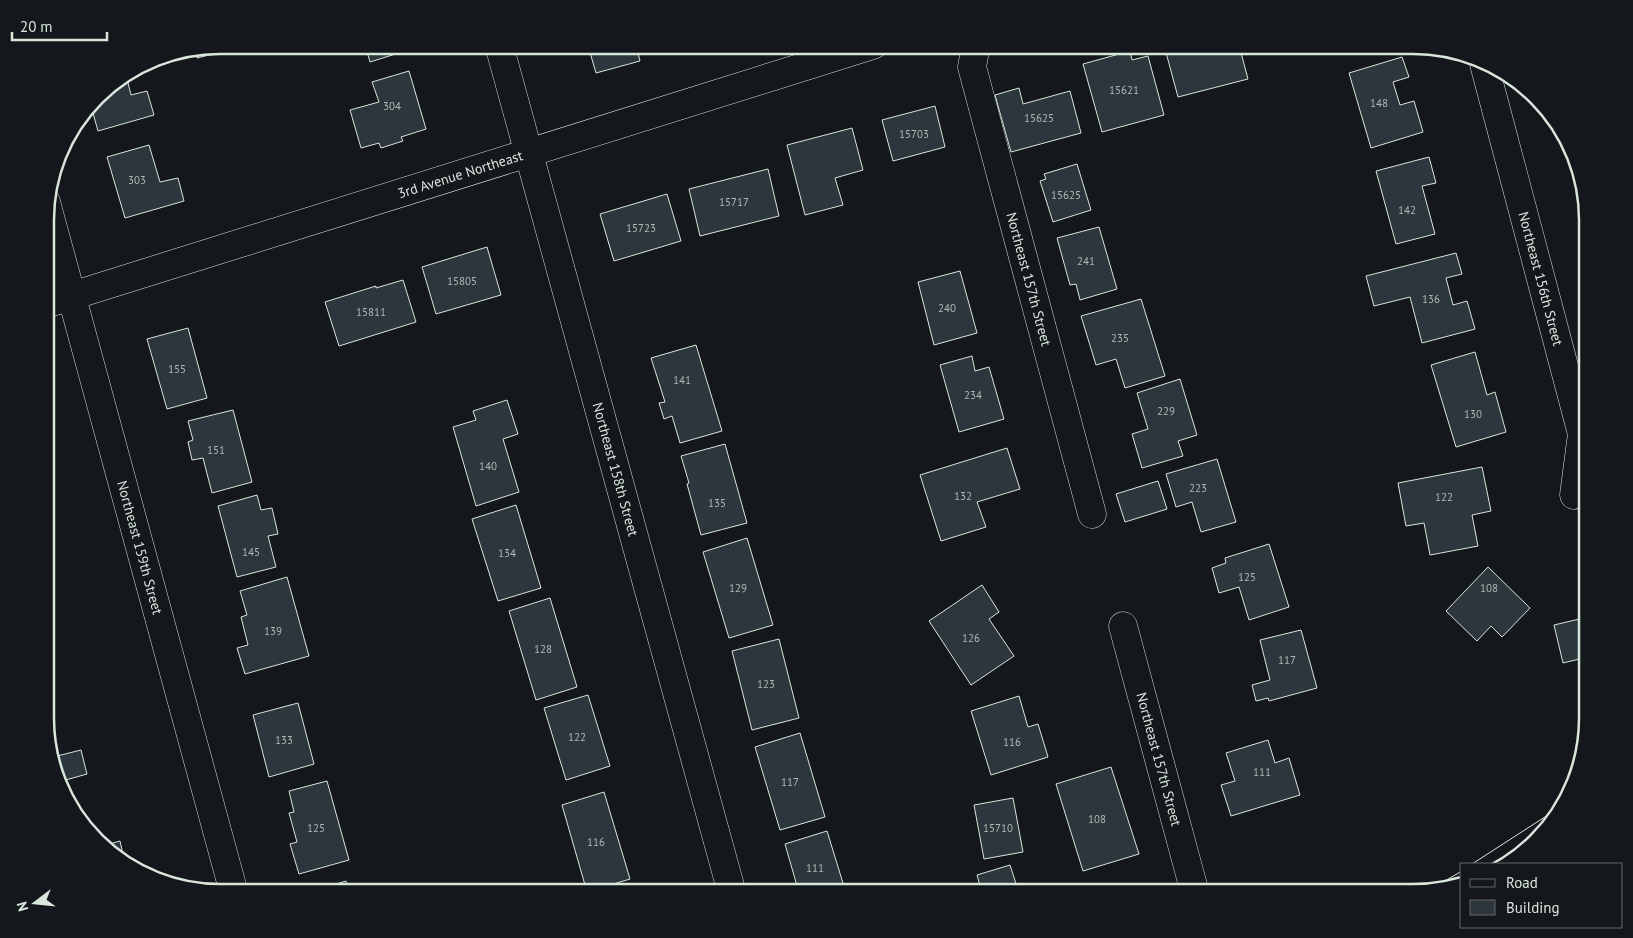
<svg xmlns="http://www.w3.org/2000/svg" width="1633" height="938" viewBox="0 0 1633 938" font-family="'PT Sans',sans-serif">
  <style>
    .building { fill: #2c363c; stroke: #d8e6dc }
    .lines { fill: none; stroke-linecap: round; stroke-linejoin: round }
    .minor-casing { stroke: #d8e6dc; stroke-width: 29 }
    .minor { stroke: #14181c; stroke-width: 28 }
    .tram { stroke: #d8e6dc; stroke-width: 1 }
    .labels { text-anchor: middle; dominant-baseline: central; stroke-width: 4; stroke-linejoin: round; paint-order: stroke }
    .number-label { font-size: 11px; fill: #adbab4 }
    .street-label { font-size: 14px; fill: #d8e6dc; stroke: #14181c }
    .rim { fill: none; stroke: #d8e6dc; stroke-width: 2.5 }
  </style>
  <rect width="100%" height="100%" fill="#14181c"/>
  <path class="building" d="M220,45H224L225,51L197,58L196,50Z
    M365,45H404L405,51L370,62Z
    M590,45H636L640,61L596,73L589,49L591,48Z
    M1164,45H1239L1248,79L1178,97Z
    M1349,45H1367L1350,50Z
    M1130,51L1132,60L1148,56L1164,115L1102,132L1083,64Z
    M1402,57L1409,77L1393,82L1400,105L1414,101L1423,132L1371,148L1349,73Z
    M409,71L426,129L401,137L403,141L381,148L379,143L361,148L350,110L379,102L372,82Z
    M126,75L131,95L147,91L154,115L98,131L91,106L104,89Z
    M1019,88L1023,104L1070,91L1081,133L1011,152L995,95Z
    M935,106L945,147L893,161L882,120Z
    M852,128L863,170L835,178L843,205L805,215L787,145Z
    M149,145L160,182L178,178L184,201L125,218L107,157Z
    M1429,157L1436,183L1422,186L1435,234L1396,244L1376,171Z
    M1077,164L1091,210L1053,222L1040,181L1046,179L1044,174Z
    M768,169L779,216L700,236L689,189Z
    M667,194L681,241L614,261L600,214Z
    M1099,227L1117,289L1080,300L1076,284L1070,285L1057,238Z
    M487,247L501,295L436,314L422,267Z
    M1456,253L1462,274L1446,278L1453,305L1467,301L1475,329L1422,343L1410,297L1374,306L1366,276Z
    M960,271L977,333L934,345L918,282Z
    M403,280L416,322L339,346L325,302L376,286V288Z
    M1141,299L1165,376L1125,388L1116,359L1096,365L1081,316Z
    M188,328L207,398L167,409L147,339Z
    M696,345L722,431L680,443L672,416L664,419L659,403L665,402L651,358Z
    M1475,352L1487,395L1495,392L1506,432L1456,447L1431,365Z
    M972,356L975,371L989,367L1004,419L959,432L940,365Z
    M1180,379L1197,435L1178,441L1183,456L1142,468L1132,434L1148,429L1137,393Z
    M507,400L518,434L503,439L519,492L476,506L453,427L476,420L473,411Z
    M233,410L252,482L212,493L203,458L192,460L188,442L193,440L188,421Z
    M725,444L747,523L701,535L687,484L689,483L681,456Z
    M1007,448L1020,489L977,502L986,527L941,541L920,475Z
    M1217,459L1236,522L1201,532L1192,502L1176,507L1166,474Z
    M1482,467L1491,511L1472,515L1478,546L1430,555L1424,523L1406,526L1398,483Z
    M1158,481L1167,509L1125,522L1116,494Z
    M257,495L261,510L272,508L278,534L268,536L276,567L237,577L218,506Z
    M516,505L541,588L498,601L472,519Z
    M747,538L773,625L729,638L703,552Z
    M1269,544L1289,607L1249,620L1239,587L1219,593L1212,568L1226,563L1225,558Z
    M1488,567L1530,608L1502,637L1491,626L1477,641L1446,611Z
    M287,577L309,656L245,674L237,648L248,645L241,617L247,615L240,591Z
    M982,585L999,612L989,619L1014,656L971,685L929,621Z
    M550,598L577,687L536,700L509,611Z
    M1588,617V657L1563,663L1554,625Z
    M1301,630L1317,688L1269,701L1268,698L1256,701L1252,685L1270,680L1260,640Z
    M779,639L799,718L752,730L732,651Z
    M588,695L610,766L566,780L544,708Z
    M1019,696L1028,727L1038,724L1048,757L991,775L971,711Z
    M298,703L314,764L269,777L253,715Z
    M800,733L825,817L780,830L755,747Z
    M1268,740L1275,763L1289,758L1300,795L1231,816L1221,785L1235,781L1226,753Z
    M81,750L87,774L62,781L53,757Z
    M1111,767L1139,854L1083,871L1056,784Z
    M327,781L349,860L299,874L290,844L297,842L289,813L294,812L289,791Z
    M604,792L630,879L587,892L562,805Z
    M1013,798L1023,852L984,859L974,805Z
    M827,831L846,893H799L785,844Z
    M120,841L125,863L106,845Z
    M1010,865L1019,893H982L977,875Z
    M346,881L349,893H306Z
    M638,889L640,893H625Z"/>
  <g class="lines">
    <g class="minor-casing">
      <g id="minor">
        <path id="s1" d="M499,45L732,893"/>
        <path id="s2" d="M976,45L972,67L1092,514"/>
        <path id="s3" d="M1484,64L1582,434L1574,495"/>
        <path id="s4" d="M46,202L234,893"/>
        <path id="s5" d="M46,304L873,45"/>
        <path id="s6" d="M1123,626L1195,893"/>
      </g>
    </g>
    <use href="#minor" class="minor"/>
    <path class="tram" d="M1472,864L1565,804
      M1426,892L1462,871"/>
  </g>
  <g class="labels">
    <g class="number-label">
      <text x="1124" y="90">15621</text>
      <text x="1379" y="103">148</text>
      <text x="392" y="106">304</text>
      <text x="1039" y="118">15625</text>
      <text x="914" y="134">15703</text>
      <text x="137" y="180">303</text>
      <text x="1066" y="195">15625</text>
      <text x="734" y="202">15717</text>
      <text x="1407" y="210">142</text>
      <text x="641" y="228">15723</text>
      <text x="1086" y="261">241</text>
      <text x="462" y="281">15805</text>
      <text x="1431" y="299">136</text>
      <text x="947" y="308">240</text>
      <text x="371" y="312">15811</text>
      <text x="1120" y="338">235</text>
      <text x="177" y="369">155</text>
      <text x="682" y="380">141</text>
      <text x="973" y="395">234</text>
      <text x="1166" y="411">229</text>
      <text x="1473" y="414">130</text>
      <text x="216" y="450">151</text>
      <text x="488" y="466">140</text>
      <text x="1198" y="488">223</text>
      <text x="963" y="496">132</text>
      <text x="1444" y="497">122</text>
      <text x="717" y="503">135</text>
      <text x="251" y="552">145</text>
      <text x="507" y="553">134</text>
      <text x="1247" y="577">125</text>
      <text x="738" y="588">129</text>
      <text x="1489" y="588">108</text>
      <text x="273" y="631">139</text>
      <text x="971" y="638">126</text>
      <text x="543" y="649">128</text>
      <text x="1287" y="660">117</text>
      <text x="766" y="684">123</text>
      <text x="577" y="737">122</text>
      <text x="284" y="740">133</text>
      <text x="1012" y="742">116</text>
      <text x="1262" y="772">111</text>
      <text x="790" y="782">117</text>
      <text x="1097" y="819">108</text>
      <text x="316" y="828">125</text>
      <text x="998" y="828">15710</text>
      <text x="596" y="842">116</text>
      <text x="815" y="868">111</text>
    </g>
    <g class="street-label">
      <text stroke="none"><textPath href="#s5" startOffset="434">3rd Avenue Northeast</textPath></text>
      <text stroke="none"><textPath href="#s3" startOffset="222">Northeast 156th Street</textPath></text>
      <text stroke="none"><textPath href="#s2" startOffset="242">Northeast 157th Street</textPath></text>
      <text stroke="none"><textPath href="#s1" startOffset="440">Northeast 158th Street</textPath></text>
      <text stroke="none"><textPath href="#s4" startOffset="358">Northeast 159th Street</textPath></text>
      <text stroke="none"><textPath href="#s6" startOffset="138">Northeast 157th Street</textPath></text>
    </g>
  </g>
  <path d="M0 0H1633V938H0ZM220 54H1413A166 166 0 0 1 1579 220V718A166 166 0 0 1 1413 884H220A166 166 0 0 1 54 718V220A166 166 0 0 1 220 54Z" fill="#14181c" fill-rule="evenodd"/>
  <path class="rim" d="M220 54H1413A166 166 0 0 1 1579 220V718A166 166 0 0 1 1413 884H220A166 166 0 0 1 54 718V220A166 166 0 0 1 220 54Z"/>
  <rect x="1460" y="863" width="162" height="65" fill="#14181c" stroke="#626a69"/>
  <rect x="1470" y="879" width="25" height="8" fill="#14181c" stroke="#626a69"/>
  <text x="1506" y="888" font-size="15" fill="#d8e6dc">Road</text>
  <rect x="1470" y="900" width="25" height="15" fill="#2c363c" stroke="#626a69"/>
  <text x="1506" y="913" font-size="15" fill="#d8e6dc">Building</text>
  <g transform="translate(35 903) rotate(254)" stroke="#14181c" stroke-width="4" paint-order="stroke">
  <path d="M0-4L9 19L0 12L-9 19Z" fill="#d8e6dc"/>
  <text y="-8" font-size="14" font-weight="bold" text-anchor="middle" fill="#d8e6dc">N</text>
  </g>
  <path d="M12 32v8h95v-8" fill="none" stroke="#d8e6dc" stroke-width="2.5"/>
  <text x="20" y="32" font-size="15" fill="#d8e6dc" stroke="#14181c" stroke-width="4" paint-order="stroke">20 m</text>
</svg>
